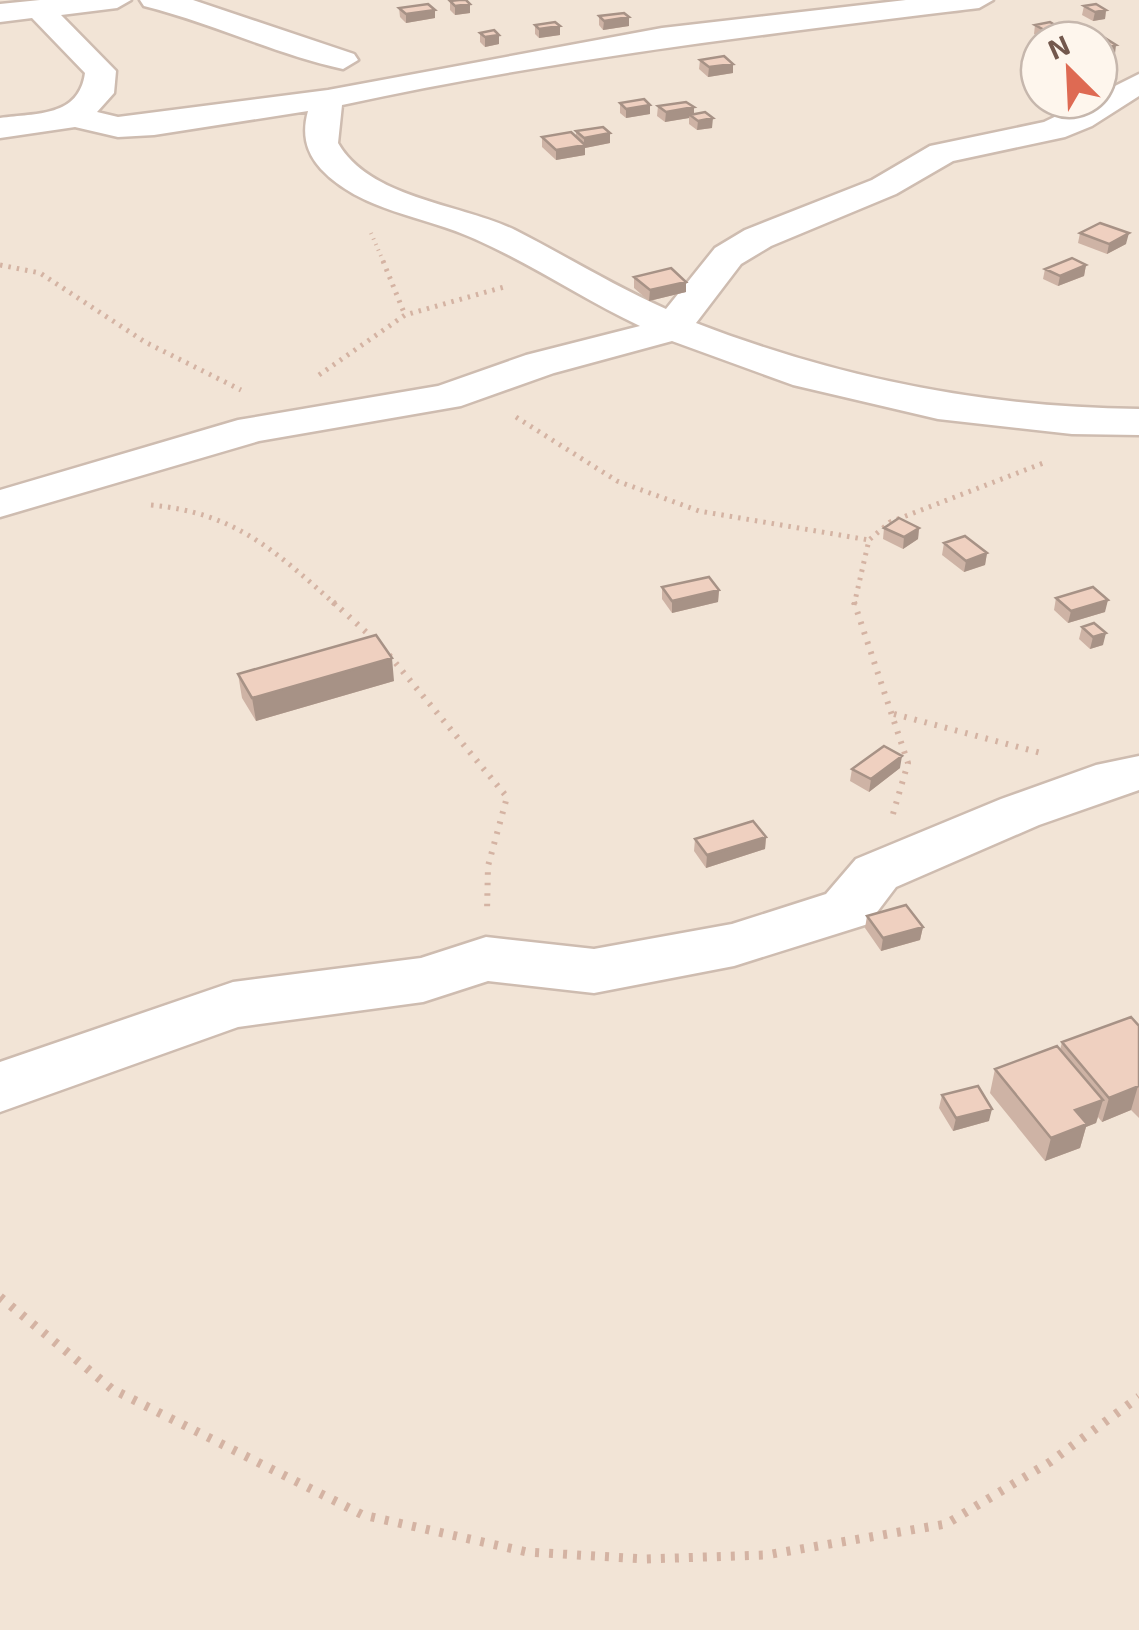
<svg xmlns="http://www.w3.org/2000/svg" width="1139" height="1630" viewBox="0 0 1139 1630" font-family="'Exo 2',sans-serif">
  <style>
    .residential { fill: #f2e4d6; fill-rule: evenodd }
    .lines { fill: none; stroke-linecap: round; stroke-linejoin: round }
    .minor-casing { stroke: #cebcb0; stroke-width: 5 }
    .path-far3 { stroke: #d4b3a3; stroke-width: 4; stroke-dasharray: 1 5; stroke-linecap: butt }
    .path-far2 { stroke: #d4b3a3; stroke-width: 5; stroke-dasharray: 2.5 6; stroke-linecap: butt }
    .path-far1 { stroke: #d4b3a3; stroke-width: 6; stroke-dasharray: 2.5 8; stroke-linecap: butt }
    .path { stroke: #d4b3a3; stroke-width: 9; stroke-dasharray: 4 10; stroke-linecap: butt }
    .minor { fill: #fff; fill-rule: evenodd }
    .wall { fill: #ceb3a5 }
    .shaded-wall { fill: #a79286 }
    .building { fill: #efd0c0; stroke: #a79286; stroke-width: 2.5 }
  </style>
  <rect width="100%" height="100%" fill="#fbf2e7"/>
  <path class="residential" d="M0,0H1139V1630H0ZM1039,40H1099V100H1039Z"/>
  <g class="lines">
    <g class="minor-casing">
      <path id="minor" d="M40,0H131L117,8L61,15L116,71L114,93L97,112L118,117L328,90L662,28L906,0H993L979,8C766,34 552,59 342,105L338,143C370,199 462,204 515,230C566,256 614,286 666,309L715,248L745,230L872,180L930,146L1044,122L1090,100H1099V94L1139,74V96L1092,126L1065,137L953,161L896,194L771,246L741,264L696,323C841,379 983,407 1139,409V435L1072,434L938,419L793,385L672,341L554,373L461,406L259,441L0,517V490L238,420L438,386L526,355L640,326C584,300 532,264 475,239C425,216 360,211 321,169C305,151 302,133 308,111L154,135L118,137L75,127L0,138V118C37,113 79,117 85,73L32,18L0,22V4Z
        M140,0H193L354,54L358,60L343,69C275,54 212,23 144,6Z
        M1139,756V790L1039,825L896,887L868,924L734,966L594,993L488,981L423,1002L238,1027L0,1112V1062L233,982L421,958L486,937L594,949L732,924L826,894L856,859L1001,799L1096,765Z"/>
    </g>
    <path class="path-far3" d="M371,233L384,263"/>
    <path class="path-far2" d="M383,261L405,315
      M0,265L40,273L145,342L241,390
      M319,375L405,315L504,287
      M516,417L617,481L699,511L869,540
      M151,505C236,513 275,551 336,605
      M854,605L869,540L890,522L1046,462"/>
    <path class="path-far1" d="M333,602L377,642
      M854,602L908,763L893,814
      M389,655L507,797L488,866L487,912
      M894,714L1041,753"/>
    <path class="path" d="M0,1297L112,1389L363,1515L527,1552L646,1559L766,1555L946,1524L1050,1462L1139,1397"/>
    <use href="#minor" class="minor"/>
  </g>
  <path class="wall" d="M450,1L470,4V13L455,15L450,10Z
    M1084,6L1106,10L1105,19L1093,21L1082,15Z
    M399,8L435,18L406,23L400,17Z
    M599,16L629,17V26L603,30L599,25Z
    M535,25L560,35L539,38L535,34Z
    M1035,25L1063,30L1061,39L1044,40L1034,34Z
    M480,33L499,44L485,47L480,42Z
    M700,60L733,73L708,77L699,69Z
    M620,103L650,114L626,118L620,113Z
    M658,106L694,114L712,128L697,130L689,124V118L665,122L657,116Z
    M576,131L610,133V143L585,148V155L556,160L542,147V137H576Z
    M1080,233L1126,244L1107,254L1078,243Z
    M1086,265L1084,276L1058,286L1043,279L1045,269Z
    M634,277L686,292L649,301L634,288Z
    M884,528H919L918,539L903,549L883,539Z
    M944,543L987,553L985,565L964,572L942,555Z
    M662,587L719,590L718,602L672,613L662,599Z
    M1056,598L1105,612L1068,623L1054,610Z
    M1082,627L1103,645L1090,649L1079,639Z
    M238,674L394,681L256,721L242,698Z
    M900,768L869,792L850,781L852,769Z
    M766,837L765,849L706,868L694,851L695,839Z
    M867,916L923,927L920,940L881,951L865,928Z
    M1139,1026V1118L1131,1110L1102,1122L1098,1117L1096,1123L1086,1127L1080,1148L1045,1161L990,1093L995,1069L1060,1050L1062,1042Z
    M942,1095L989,1121L953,1131L939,1108Z"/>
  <path class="shaded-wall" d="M470,4V13L455,15V6Z
    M435,10V18L406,23V14Z
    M1106,10L1105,19L1093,21L1095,12Z
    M629,17V26L603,30L604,21Z
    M560,26V35L539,38V29Z
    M1063,30L1061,39L1047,40L1048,32Z
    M499,35V44L485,47V37Z
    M1116,45L1115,54L1099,56V47Z
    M733,64V73L708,77L709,67Z
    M650,105V114L626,118V109Z
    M694,107V117L690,115L689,118L665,122L666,112Z
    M713,118L712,128L697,130L698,121Z
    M610,133V143L585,148V155L556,160V150L584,145V138Z
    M1129,233L1126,244L1107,254L1109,244Z
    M1086,265L1084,276L1058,286L1060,276Z
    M686,282V292L649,301L650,290Z
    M919,528L918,539L903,549L904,537Z
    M987,553L985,565L964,572L966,561Z
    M719,590L718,602L672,613V601Z
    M1108,600L1105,612L1068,623L1071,611Z
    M1106,633L1103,645L1090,649L1093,637Z
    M392,658L394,681L256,721L252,698Z
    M902,756L900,768L869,792L871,779Z
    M766,837L765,849L706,868L707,855Z
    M923,927L920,940L881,951L883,938Z
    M1138,1086L1131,1110L1102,1122L1109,1098Z
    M1103,1100L1096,1123L1086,1127L1080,1148L1045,1161L1051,1138L1075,1110Z
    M992,1109L989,1121L953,1131L956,1118Z"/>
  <path class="building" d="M459,0H466L470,4L455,6L450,1Z
    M428,4L435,10L406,14L399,8Z
    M1096,4L1106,10L1095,12L1084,6Z
    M624,13L629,17L604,21L599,16Z
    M555,22L560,26L539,29L535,25Z
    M1050,22L1063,30L1048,32L1035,25Z
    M494,30L499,35L485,37L480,33Z
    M1105,38L1116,45L1099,47V40H1095Z
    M724,56L733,64L709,67L700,60Z
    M644,99L650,105L626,109L620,103Z
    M686,102L694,107L666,112L658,106Z
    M705,112L713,118L698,121L690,115Z
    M603,127L610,133L584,138L576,131Z
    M571,132L585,145L556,150L542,137Z
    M1100,223L1129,233L1109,244L1080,233Z
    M1072,258L1086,265L1060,276L1045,269Z
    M671,268L686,282L650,290L634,277Z
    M899,518L919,528L904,537L884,528Z
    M965,536L987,553L966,561L944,543Z
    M709,577L719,590L672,601L662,587Z
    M1093,587L1108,600L1071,611L1056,598Z
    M1094,623L1106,633L1093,637L1082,627Z
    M376,635L392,658L252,698L238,674Z
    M884,746L902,756L871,779L852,769Z
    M753,821L766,837L707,855L695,839Z
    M906,905L923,927L883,938L867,916Z
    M1131,1017L1139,1026V1086L1109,1098L1062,1042Z
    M1057,1046L1103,1100L1075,1110L1087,1124L1051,1138L995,1069Z
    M978,1086L992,1109L956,1118L942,1095Z"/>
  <g transform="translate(1069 70) rotate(336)"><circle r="48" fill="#fef6ed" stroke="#c6b7ad" stroke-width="2.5"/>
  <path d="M0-8L18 38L0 25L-18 38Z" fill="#de6a53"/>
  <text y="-15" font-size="28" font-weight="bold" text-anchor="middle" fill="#73584d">N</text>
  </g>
</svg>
